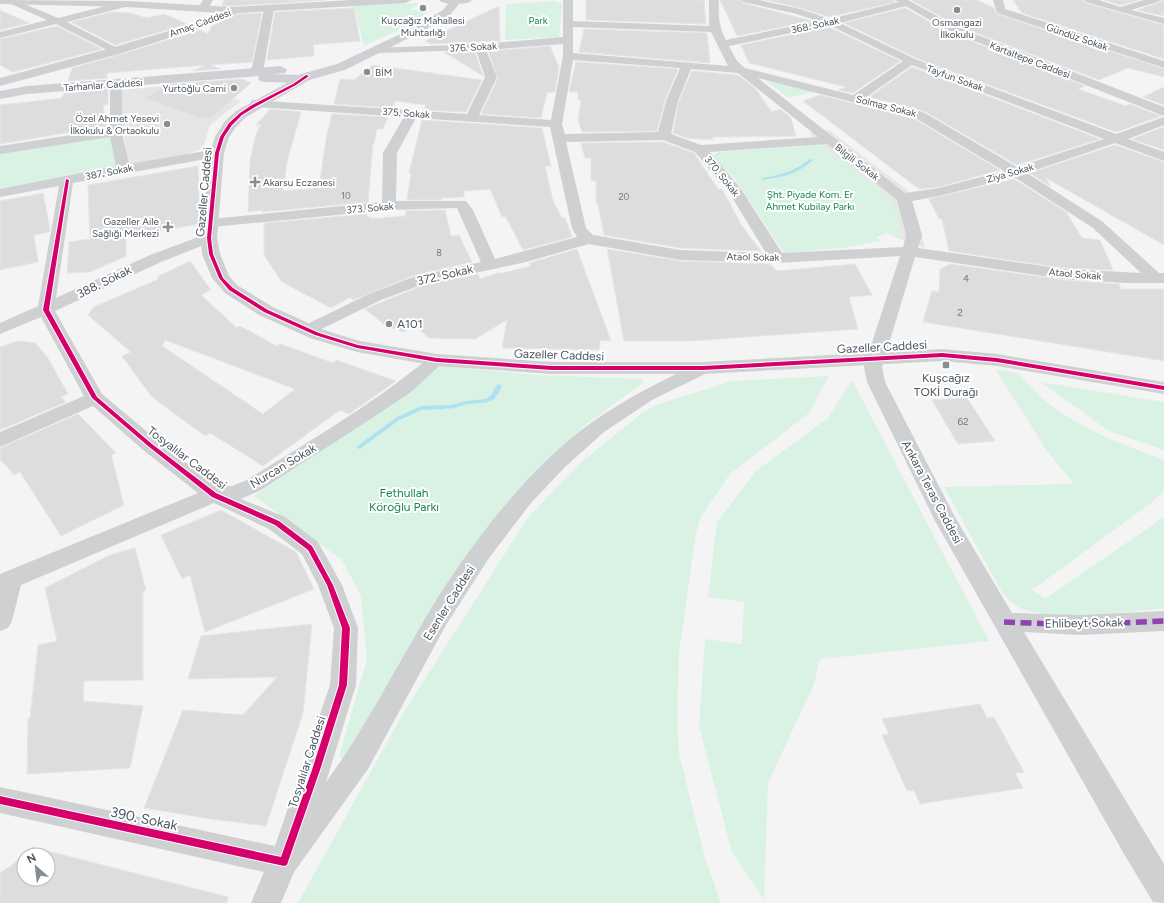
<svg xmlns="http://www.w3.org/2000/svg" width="1164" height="903" viewBox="0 0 1164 903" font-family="Figtree,sans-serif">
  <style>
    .commercial { fill: #e8e7e3 }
    .education { fill: #e6e5e6 }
    .green { fill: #d9f2e3 }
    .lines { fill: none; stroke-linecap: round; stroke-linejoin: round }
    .stream { fill: #aee2f0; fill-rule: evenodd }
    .building { fill: #ddddde; stroke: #e5e6e7; fill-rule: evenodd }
    .minor { fill: #ced0d2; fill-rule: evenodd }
    .tertiary { fill: #ced0d2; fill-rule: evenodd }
    .secondary { fill: #ced0d4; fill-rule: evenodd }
    .quiet { stroke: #8e44ad; stroke-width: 5.5; stroke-dasharray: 11 5.5; stroke-linecap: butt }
    .cycleway-casing { stroke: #fff; stroke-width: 2 }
    .cycleway { fill: #d6006c; fill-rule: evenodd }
    .poi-dot { fill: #868d94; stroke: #fff; stroke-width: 1.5 }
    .labels { text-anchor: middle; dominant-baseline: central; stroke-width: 4; stroke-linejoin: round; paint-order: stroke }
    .far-number-label { font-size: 9px; fill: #707881 }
    .far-poi-label { font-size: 10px; fill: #4a5661; stroke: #fff; text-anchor: end }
    .far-park-label { font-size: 10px; fill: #17864f; stroke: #fff }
    .far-street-label { font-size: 10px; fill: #4a5661; stroke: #fff }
    .number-label { font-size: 10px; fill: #707881 }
    .street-label { font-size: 12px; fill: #4a5661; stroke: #fff }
    .poi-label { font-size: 12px; fill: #4a5661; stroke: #fff; text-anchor: start }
    .park-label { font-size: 12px; fill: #17864f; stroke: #fff }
    .near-street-label { font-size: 14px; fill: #4a5661; stroke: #fff }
  </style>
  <rect width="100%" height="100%" fill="#f4f4f4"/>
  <path class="commercial" d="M829,130L907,190L913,203L925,248L895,237L900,234L890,198L822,145L804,146L799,140L813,138L810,133Z"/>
  <path class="education" d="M206,82L211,96L242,100L210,125L203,148L183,156L129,165L122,123V90Z"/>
  <path class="green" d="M553,1L562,3L559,37L505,40L506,4Z
    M420,3L410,10L428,12L412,24L364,46L354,6Z
    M765,80L814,91L789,98Z
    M113,134L117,166L0,189V151Z
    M822,145L890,198C897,207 901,223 900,235L895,237L888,233L876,237L881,241L844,248L784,253L735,179L712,156L719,152Z
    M441,366L535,375L642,379L644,382L588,423L548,459L489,528L346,759L339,757L367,659L361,596L342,560L254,496L381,411Z
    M995,369L1020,374C1055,421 1112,440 1164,460V490L1151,503L1032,590L1045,599L1164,517V608C1126,612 1058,622 1023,609C1013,606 1006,597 1000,589L944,487L1074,484L1047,451Z
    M829,376L809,413L730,474L700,518L696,533L679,653L677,719L679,753L705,858L721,903H298L405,710L529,516L584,460L642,413L656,405L732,381Z
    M851,381L854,384L989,641L820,659L814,684L768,783L764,899L732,852L699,726L705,639L742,644L744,602L708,597L717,522L756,471L828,418Z
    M1041,382L1164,402V450L1109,431Z"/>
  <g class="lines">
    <path class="stream" d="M810,159L813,160C798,174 783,177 763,180L761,179L763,178C784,174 792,172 810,159Z
      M499,384L502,386C492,407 488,401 469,404C462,405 456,408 450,409L448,408L445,409L422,410L399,420L398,421L361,448L359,449L356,447L394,419L396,418L397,417L421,406L445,405L448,406L466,401L486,399L491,395L497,385Z"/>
  </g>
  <path class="building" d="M224,0H326L233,6L222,5Z
    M586,0H704L706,24L586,20Z
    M720,0H740L743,3L812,21L737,36Z
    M766,0H894L895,2L830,17L800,8Z
    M911,0H977L994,8L997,14L1164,69V77L1128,68L1099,80L958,26Z
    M1013,0H1082L1086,3L1164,25V59L1022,13Z
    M1104,0H1139L1120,5Z
    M1162,0H1164V16L1137,10L1158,3Z
    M499,6L500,41L431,44L425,41Z
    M354,8L360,41L320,44L313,45L314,56L267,60L275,12Z
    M905,8L948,32L1085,86L1078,89L1126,106L1129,104L1161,116L1116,132L916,58L844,23Z
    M0,10L18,18L29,23L0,30Z
    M112,12L130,13L147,18L164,14L187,24L115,45L71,22Z
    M262,13L252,62L210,65L220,69L193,71L205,65L107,73V78L68,81L72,68L119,55L200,30L208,34L212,26L238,14Z
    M57,26L102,49L13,72L0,65V39Z
    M829,27L900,61L853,93L838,90L846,87L749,63L741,45Z
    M584,29L707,33L710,63L579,52Z
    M550,46L559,67L555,92L547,93L541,118L481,114L498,78L488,51Z
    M444,52H475L483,76Z
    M576,62L678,69L665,100L657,131L582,132L578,120L581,100H578V92H569Z
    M373,65L482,80L466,112L424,110L426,105L395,101L392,108L334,104L340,79L354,80Z
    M912,67L1100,139L1017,165L924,111L869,97Z
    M692,71L738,75L755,88L772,112L780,109L791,118L796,136L713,137V140L687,138L673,133L679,101Z
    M242,79L251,83L211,118H199L144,98L169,84Z
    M1164,87V105L1143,97Z
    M108,89V105H103L106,126L0,144V105L62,98L64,93Z
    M820,95L914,119L1000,170L939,187L919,189L803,101Z
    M270,109L301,112L287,162L283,191L319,188L326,139L332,114L388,117L383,129H377L374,144H373L368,202L262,212V210L248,212L250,161L256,134L261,125H256Z
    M422,120L542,128L551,166H545L553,201L562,218H565L572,237L523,250L506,217H502L490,189L464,191V197L442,198V200H407L411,173H409Z
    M1164,127V150L1132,139Z
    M663,142L694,153L718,189H722L742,226L761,251L680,248L604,235L598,204H596V181H591V158H585L581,143Z
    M1115,145L1164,162V245L1046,178L1051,187L1030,173Z
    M198,166L200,224L126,236V256L90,272L67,273L69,242L90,239L88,185Z
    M1014,179L1066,212L1082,238L1100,240L1113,270L1064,268L949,251L942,219H939L929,199Z
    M43,193L50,230L49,232L34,235L38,262L0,270V201Z
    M445,210L451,236L459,235L472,262L412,276L353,300L350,297L331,308L282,282L264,255V223L367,214V217H371V219L405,216L406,211Z
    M577,249L611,341L600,340L599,350L502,348L507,320L475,339L429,338L415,326L403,332L386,326L365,309L424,285L478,274L480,279L498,273H503L531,266L529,263Z
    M607,249L680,261L770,264L777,271L855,264L872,295L849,297L858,329L691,341H624Z
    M190,261L211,290L201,295L237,328L240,326L277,346L280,344L333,363L336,360L396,381L349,414L340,410L263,466L210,433L205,436L152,397L122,356L131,352L88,315L94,307L159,279L157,277ZM165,340L295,389L263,414L162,346Z
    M950,264L1064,280L1119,284L1121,289H1164V361L923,322L932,291L939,292L940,269Z
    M18,341L35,343L48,358L68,394L61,397L66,402L0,430V347Z
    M967,398L995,441L958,444L932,400Z
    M78,414L116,453L111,455L124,505L61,536L20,472L14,475L0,459V448Z
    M221,510L296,552L314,589L205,632L190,575L182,579L161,535Z
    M135,548L146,590L143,591V680L84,681L83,701L143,706L130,768L27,774L28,718H30L38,645L57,641L45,588L110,555Z
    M312,624L303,713L266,826L211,819L144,808L183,710L243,715L277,677L188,679L201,636Z
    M980,704L987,718L994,717L1024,772L1015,773L1023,788L920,804L914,790L907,791L882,735L889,734L882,719Z
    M32,847L228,897L227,903H0V873L11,866ZM24,855H48V879H24Z"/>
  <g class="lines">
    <path class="minor" d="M2,0H15L58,18L126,1L131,4L129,6L67,22L119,49L120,51L115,54L56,24L0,38V32L47,20Z
      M203,0H213L207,10L203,11L198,8Z
      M452,0H472C468,5 456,5 452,0Z
      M563,0H573V21L709,26V0H719C718,15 719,27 726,40L818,21L793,13L743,2L741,0H759L800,9L830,19L907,0L912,3L910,5L840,23L915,59L1116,134L1164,117V125L1128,139L1164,152V161L1115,143L1027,173L1103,222L1159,273H1164V283H1125L1064,279L915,257L882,367L885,382L955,517L1012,613L1080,615L1164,611V631L1080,635L1024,632L1164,864V903L1153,902L1124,854L934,519L867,382L864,367L900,256L777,263L680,260L589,244L526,262L424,284L381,300L309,335L303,334L300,330L303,326L369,294L413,277L481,262L457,208L389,210L211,227L206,226L204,223L206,220L211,219L382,202L383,153L404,117L256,107L250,103L252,100L467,114L485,77L476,50L379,53L374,50L375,48L480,44L563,37ZM829,25L903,61L853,95L745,68L737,61L729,46ZM573,27L711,32L728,66L573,53ZM563,44V56L551,120L479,115L497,77L486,50ZM573,60L680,68L666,101L658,132L565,134L562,124ZM912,65L1104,139L1017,167L923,112L865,98ZM691,69L738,73L818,137L701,145L671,134L678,101ZM758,78L915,118L1004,171L939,188L905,193ZM416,118L550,127L572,228L577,237L495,259L473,210L466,201H396L397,153ZM663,140L695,152L730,194L766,253L680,250L593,235L586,228L566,142ZM827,144L897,200L906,235L903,247L782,253L741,189L710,152ZM1014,177L1093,228L1141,273L1064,269L918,248L922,235L912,201L939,196Z
      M993,0H1003L1005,9L1164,61V68L997,13Z
      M1084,0H1099L1120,7L1144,0H1160L1158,2L1131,10L1164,18V24L1086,2Z
      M269,6L274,9L263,72L257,75L251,72L264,9Z
      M116,81L122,84V132L129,164L217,149L222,150L224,153L222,156L217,157L73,183L56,298L150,255L209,233L214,235L217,238L214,241L161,262L55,311L102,394L157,440L218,487L232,486L247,480C309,441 374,404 431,356L437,355L443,356L446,360L411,392L369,420L261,490L241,499L285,517L318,542L342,585L358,628L356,685L326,782C365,729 395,669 429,612C469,546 528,468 591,423C625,399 659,382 697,364L703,363L709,364L712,368L709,372L652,400L604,432L565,467L531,503L489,558L446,625L368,769L294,872L281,903H251L264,872L0,813V787L275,846L330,685L334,628L318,585L302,554L269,529L214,503L21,585L12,621L8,628L0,631V574L198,493L143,450L93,406L0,447V432L84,396L41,317L0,334V323L38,306L59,186L0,197V189L116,166L110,137L0,154V146L110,129V84Z"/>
    <path class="tertiary" d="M0,0L126,1L233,7L351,0H411L406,3L238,13L210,25L119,54L0,86V78L111,48L202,21L220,13L126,7L0,4Z
      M439,0H462C457,5 444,5 439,0Z
      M895,0H908L957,27L1164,107V116L949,31Z
      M307,72L313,76L311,79L246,117L236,127L229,137L224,153L217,238L220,254L229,276L237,285L273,307L324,330L360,341L437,354L552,362H703L942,349L997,354L1164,382V394L997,366L942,361L703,374H552L437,366L357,352L310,338L259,315L225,293L212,278L202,254L201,238L210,153L215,137L225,121L236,111Z"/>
    <path class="secondary" d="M451,0H462L451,14L423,31L345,70L298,83L264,82L260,81L258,78L259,76L27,94L0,99V91L27,86L281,66L287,70L285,73L273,74L298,75L337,64L415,27L443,10Z"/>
    <path class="quiet" d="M1004,622L1080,625L1164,621"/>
    <g class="cycleway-casing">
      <path id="cycleway" d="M306,75L309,76L296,85L255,107L242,115L232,125L224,137L219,153L211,238L213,254L223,278L233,288L268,310L319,333L358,345L437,358L552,366H703L942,353L997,358L1164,386V390L997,362L942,357L703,370H552L437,362L357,348L315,335L264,312L229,290L219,278L209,254L207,238L215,153L220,137L229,123L240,113L252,105L293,84Z
        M66,179L69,180L49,310L97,397L152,444L216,493L279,521L312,546L333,585L350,628L347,685L320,770L288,862L287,865L284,866L0,804V796L281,857L312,770L339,685L342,628L327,585L308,550L275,525L212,497L148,446L92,398L43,310Z"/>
    </g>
    <use href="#cycleway" class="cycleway"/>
  </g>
  <g class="poi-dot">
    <circle cx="423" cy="8" r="4"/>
    <circle cx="957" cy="10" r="4"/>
    <circle cx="367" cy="72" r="4"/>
    <circle cx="234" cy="88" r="4"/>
    <circle cx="167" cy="124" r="4"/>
    <path d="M253 176h4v4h4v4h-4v4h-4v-4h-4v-4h4z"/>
    <path d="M166 221h4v4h4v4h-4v4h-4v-4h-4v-4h4z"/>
    <circle cx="389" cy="324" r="4"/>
    <rect x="942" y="361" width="8" height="8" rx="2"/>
  </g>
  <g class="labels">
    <g class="far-number-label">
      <text x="346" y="195">10</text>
      <text x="624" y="196">20</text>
      <text x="439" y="252">8</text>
    </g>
    <g class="far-poi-label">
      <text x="423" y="20" text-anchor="middle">Kuşcağız Mahallesi<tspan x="423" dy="12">Muhtarlığı</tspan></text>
      <text x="957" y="22" text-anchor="middle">Osmangazi<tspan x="957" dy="12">İlkokulu</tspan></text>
      <text x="375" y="72" text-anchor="start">BİM</text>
      <text x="226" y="88">Yurtoğlu Cami</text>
      <text x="159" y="118">Özel Ahmet Yesevi<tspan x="159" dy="12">İlkokulu &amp; Ortaokulu</tspan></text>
      <text x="263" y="182" text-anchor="start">Akarsu Eczanesi</text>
      <text x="159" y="221">Gazeller Aile<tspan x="159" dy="12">Sağlığı Merkezi</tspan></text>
    </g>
    <g class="far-park-label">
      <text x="538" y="20">Park</text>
      <text x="810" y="194">Şht. Piyade Kom. Er<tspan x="810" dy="12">Ahmet Kubilay Parkı</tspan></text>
    </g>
    <g class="far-street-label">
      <text transform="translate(200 23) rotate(-20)">Amaç Caddesi</text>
      <text transform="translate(815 25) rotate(-12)">368. Sokak</text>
      <text transform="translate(1077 37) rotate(19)">Gündüz Sokak</text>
      <text transform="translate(473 47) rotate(-3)">376. Sokak</text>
      <text transform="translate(1030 60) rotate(21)">Kartaltepe Caddesi</text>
      <text transform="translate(955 78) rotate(20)">Tayfun Sokak</text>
      <text transform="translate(103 85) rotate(-4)">Tarhanlar Caddesi</text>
      <text transform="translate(886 106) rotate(14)">Solmaz Sokak</text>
      <text transform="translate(406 113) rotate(4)">375. Sokak</text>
      <text transform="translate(857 162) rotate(38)">Bilgili Sokak</text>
      <text transform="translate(109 172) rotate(-11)">387. Sokak</text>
      <text transform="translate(1010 173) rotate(-16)">Ziya Sokak</text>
      <text transform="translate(722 176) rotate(51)">370. Sokak</text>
      <text transform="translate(370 208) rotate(-5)">373. Sokak</text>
      <text transform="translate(753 257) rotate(1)">Ataol Sokak</text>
      <text transform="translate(1075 274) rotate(5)">Ataol Sokak</text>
    </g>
    <g class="number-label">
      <text x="966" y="278">4</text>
      <text x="960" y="312">2</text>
      <text x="963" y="421">62</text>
    </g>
    <g class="street-label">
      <text transform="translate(204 192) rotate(-85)">Gazeller Caddesi</text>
      <text transform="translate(445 275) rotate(-13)">372. Sokak</text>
      <text transform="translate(104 282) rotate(-26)">388. Sokak</text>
      <text transform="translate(882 347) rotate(-3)">Gazeller Caddesi</text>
      <text transform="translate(559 355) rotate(2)">Gazeller Caddesi</text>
      <text transform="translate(187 458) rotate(37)">Tosyalılar Caddesi</text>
      <text transform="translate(283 466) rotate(-31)">Nurcan Sokak</text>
      <text transform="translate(932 492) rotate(62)">Ankara Teras Caddesi</text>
      <text transform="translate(449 603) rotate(-58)">Esenler Caddesi</text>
      <text transform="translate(1084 623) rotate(-1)">Ehlibeyt Sokak</text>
      <text transform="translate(307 762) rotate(-72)">Tosyalılar Caddesi</text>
    </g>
    <g class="poi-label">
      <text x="397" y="324">A101</text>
      <text x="946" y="378" text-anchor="middle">Kuşcağız<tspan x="946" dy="14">TOKİ Durağı</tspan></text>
    </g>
    <g class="park-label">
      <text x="404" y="493">Fethullah<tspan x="404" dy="14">Köroğlu Parkı</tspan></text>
    </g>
    <g class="near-street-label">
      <text transform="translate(144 819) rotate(12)">390. Sokak</text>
    </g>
  </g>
  <g transform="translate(36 867) rotate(332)"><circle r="19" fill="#ffffff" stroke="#b7bbc0"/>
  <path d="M0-3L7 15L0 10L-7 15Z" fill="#868d94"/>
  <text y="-6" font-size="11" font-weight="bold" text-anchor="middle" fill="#4a5661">N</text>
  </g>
</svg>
